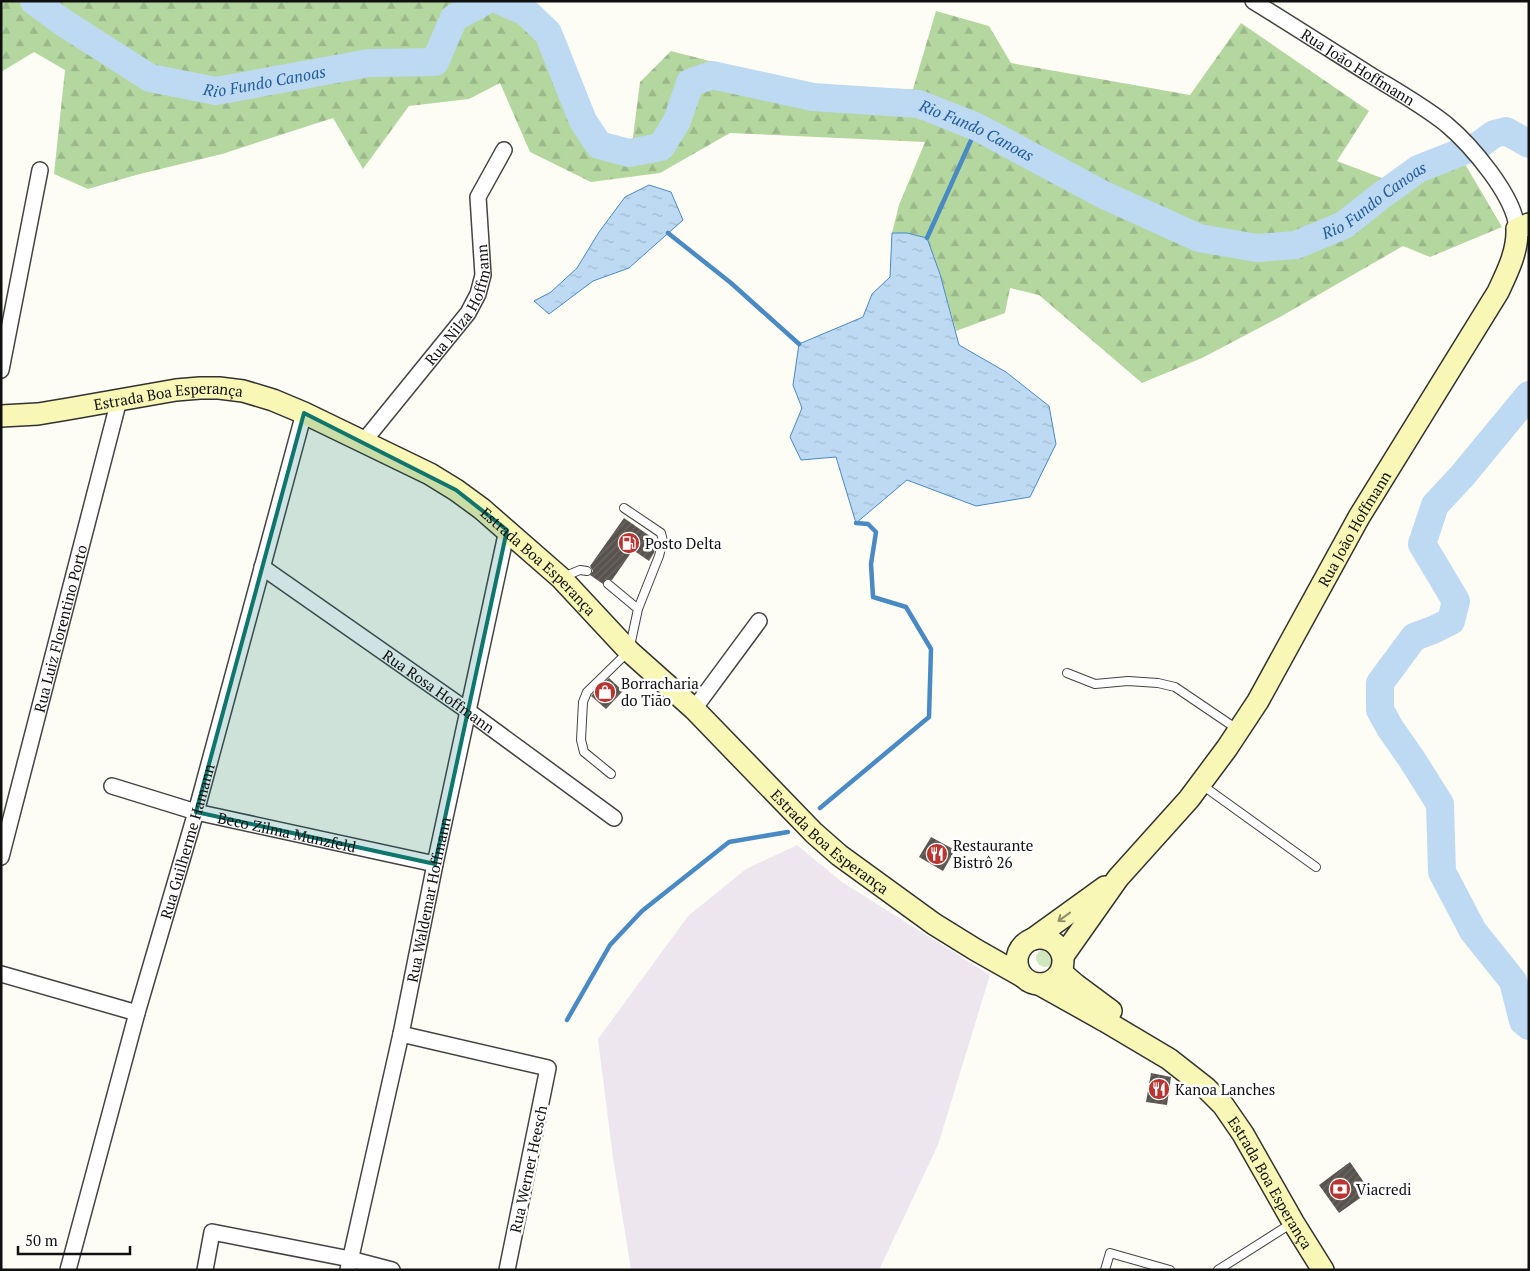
<svg xmlns="http://www.w3.org/2000/svg" width="1530" height="1271" viewBox="0 0 1530 1271" font-family="'PT Serif',serif">
  <style>
    .industrial { fill: #eee6ee }
    .grass { fill: url(#grass-tufts) }
    .forest { fill: url(#forest-firs) }
    .water { fill: url(#water-ripples); stroke: #4989c4 }
    .lines { fill: none; stroke-linecap: round; stroke-linejoin: round }
    .stream { stroke: #4989c4; stroke-width: 4.5 }
    .river { stroke: #bddaf2; stroke-width: 28 }
    .building { fill: url(#building-hatch) }
    .lane-casing { stroke: #434343; stroke-width: 10 }
    .street-casing { stroke: #434343; stroke-width: 18 }
    .secondary-casing { stroke: #323232; stroke-width: 24 }
    .lane { stroke: #fff; stroke-width: 8 }
    .street { stroke: #fff; stroke-width: 15 }
    .secondary { stroke: #f9f7b5; stroke-width: 21 }
    .oneway { stroke: #908f6b }
    .marked { fill: #0f766e; fill-opacity: 0.2; stroke: #0f766e; stroke-width: 4; stroke-linejoin: round }
    .labels { text-anchor: middle; dominant-baseline: central; stroke-width: 5; stroke-linejoin: round; paint-order: stroke }
    .street-label { font-size: 15px; fill: #101010; stroke: #fff }
    .poi-label { font-size: 15px; fill: #101010; stroke: #fff; text-anchor: start }
    .water-label { font-size: 16px; font-style: italic; fill: #225c9a; stroke: #fff }
  </style>
  <defs>
    <pattern id="grass-tufts" width="24" height="20" patternUnits="userSpaceOnUse" patternTransform="scale(1.25)"><rect width="24" height="20" fill="#d1e7c0"/><path d="M3 7l-1-3M5 7V3M7 7l1-3M15 17l-1-3M17 17v-4M19 17l1-3" fill="none" stroke="#b2c5a4"/></pattern>
    <pattern id="forest-firs" width="22" height="20" patternUnits="userSpaceOnUse" patternTransform="scale(1.25)"><rect width="22" height="20" fill="#b4d7a0"/><path d="M5 1l3.5 6h-7zM16 11l3.5 6h-7z" fill="#9ab889"/></pattern>
    <pattern id="water-ripples" width="26" height="14" patternUnits="userSpaceOnUse" patternTransform="scale(1.25)"><rect width="26" height="14" fill="#bddaf2"/><path d="M2 4q2-2 4 0t4 0M15 11q2-2 4 0t4 0" fill="none" stroke="#a1bace"/></pattern>
    <pattern id="building-hatch" width="6" height="6" patternUnits="userSpaceOnUse" patternTransform="scale(1.25)"><rect width="6" height="6" fill="#58534d"/><path d="M-1 1l2-2M0 6l6-6M5 7l2-2" fill="none" stroke="#6b6762"/></pattern>
  </defs>
  <rect width="100%" height="100%" fill="#fefdf5"/>
  <path class="industrial" d="M797,845L842,882L990,975L938,1145L879,1270H631L613,1158L598,1039L688,916L746,869Z"/>
  <path class="grass" d="M1036 958a9 9 0 1 1 18 0a9 9 0 1 1-18 0Z"/>
  <path class="forest" d="M1,1H498L548,33L583,121L599,145L629,153L633,137L640,82L671,51L814,88L913,89L936,11L989,26L1011,63L1190,95L1241,23L1369,111L1337,161L1408,188L1465,164L1502,227L1430,257L1403,246L1280,317L1202,358L1142,383L1039,295L1010,288L1005,313L956,331L940,274L927,238L907,233H892L899,205L925,142L730,133L660,173L591,182L530,152L500,83L469,99L409,106L363,169L333,118L222,154L136,175L88,189L54,174L65,70L34,52L1,72Z"/>
  <path class="water" d="M649,185L671,192L683,220L629,268L593,281L549,314L534,301L551,292L577,268L599,232L625,197Z
    M892,233H907L927,238L940,274L959,345L1006,372L1049,406L1056,444L1030,497L976,506L907,480L856,523L836,457L801,460L790,437L802,408L793,385L799,344L863,317L872,294L890,277Z"/>
  <g class="lines">
    <path class="stream" d="M668,233L731,283L799,344
      M927,238L977,127
      M820,808L929,717L931,649L906,607L873,597L871,564L876,532L868,524L856,523
      M567,1020L610,945L642,911L729,842L788,832"/>
    <g class="river">
      <path id="s1" d="M34,1L64,23L150,78L216,91L369,63L435,62L454,18L485,1"/>
      <path id="s2" d="M501,1L526,12L548,33L583,121L599,145L629,153L661,147L677,121L690,83L712,75L813,97L919,104L977,127L1104,195L1199,238L1257,248L1296,245L1344,225L1378,198L1418,169L1479,145L1494,134L1506,131L1529,144"/>
      <path d="M1529,395L1462,476L1435,505L1422,544L1456,601L1451,621L1433,630L1414,637L1380,683V710L1390,728L1411,758L1440,804L1442,872L1473,931L1513,981L1523,1021L1529,1026"/>
    </g>
  </g>
  <path class="building" d="M624,518L657,541L654,553L649,561L633,550L612,580L606,579L603,584L590,575L593,571L590,566Z
    M609,678L623,691L606,709L591,696Z
    M931,837L955,850L943,871L919,857Z
    M1151,1073L1171,1077L1167,1105L1146,1102Z
    M1350,1162L1370,1191L1339,1213L1319,1185Z"/>
  <g class="lines">
    <g class="lane-casing">
      <path id="lane" d="M563,577L580,570L587,571
        M608,584L638,609
        M1067,673L1095,684L1128,681L1158,683L1175,687L1237,729
        M611,774L584,752L581,740L583,702L587,692L629,651L638,609L659,556L663,541L661,533L624,508
        M1202,785L1316,867
        M1105,1270L1110,1253L1170,1270
        M1218,1270L1292,1223"/>
    </g>
    <g class="street-casing">
      <g id="street">
        <path id="s3" d="M1253,1C1292,25 1331,50 1369,74C1395,90 1422,105 1446,124C1471,145 1515,196 1517,229"/>
        <path d="M1,370L40,170"/>
        <path id="s4" d="M364,441L468,313L478,294L483,275L478,197L504,150"/>
        <path id="s5" d="M262,567L468,711L614,818"/>
        <path d="M694,709L759,621"/>
        <path id="s6" d="M112,786L196,812L435,864"/>
        <path id="s7" d="M1,857L119,400"/>
        <path d="M1,974L137,1013"/>
        <path d="M401,1034L548,1068L507,1270"/>
        <path id="s8" d="M68,1270L137,1013L196,812L304,413"/>
        <path d="M205,1270L212,1232L350,1259L392,1270"/>
        <path id="s9" d="M348,1270L401,1034L435,864L507,530"/>
      </g>
    </g>
    <g class="secondary-casing">
      <g id="secondary">
        <path id="s10" d="M1,416L38,414L68,409L176,390L200,388H219L243,391L273,400L304,413L430,474L456,490L482,509L561,578L629,651L694,709L814,833L839,855L934,924L976,950L1022,976"/>
        <circle cx="1040" cy="961" r="23"/>
        <path d="M1033,939L1105,887"/>
        <path id="s11" d="M1063,956L1118,878L1189,799L1227,748L1258,701L1359,517L1498,292C1507,273 1518,251 1517,229L1529,224"/>
        <path d="M1061,972L1076,985L1111,1011"/>
        <path id="s12" d="M1039,984L1105,1021L1169,1059L1206,1088L1223,1105L1243,1134L1293,1222L1323,1270"/>
      </g>
    </g>
    <use href="#lane" class="lane"/>
    <use href="#street" class="street"/>
    <use href="#secondary" class="secondary"/>
  </g>
  <defs><path id="oneway-shaft" d="M-6 0H5M1.5-3L5.5 0L1.5 3" fill="none" stroke-width="1.6" stroke-linecap="round" stroke-linejoin="round" transform="scale(1.25)"/></defs>
  <use class="oneway" href="#oneway-shaft" transform="translate(1064 917) rotate(144)"/>
  <path class="marked" d="M304,413L456,490L507,530L435,864L196,812Z"/>
  <defs>
    <g id="fuel-disc" transform="scale(1.125)"><circle r="9.5" fill="#b73632" stroke="#fff"/><path d="M-5.5-6h7V0h2V4h1.3V-2.5L3-4.5l.8-.8L6-3V5H2.5V1h-1V6h-7ZM-4.2-4.7v3.2H.2V-4.7Z" fill="#fff"/></g>
    <g id="shop-disc" transform="scale(1.125)"><circle r="9.5" fill="#b73632" stroke="#fff"/><path d="M-5-2.5h2.3a2.7 3.5 0 0 1 5.4 0H5L5.5 6h-11ZM-1.5-2.5h3a1.5 2.3 0 0 0-3 0Z" fill="#fff"/></g>
    <g id="restaurant-disc" transform="scale(1.125)"><circle r="9.5" fill="#b73632" stroke="#fff"/><path d="M-5-6h1v4h1v-4h1v4h1v-4h1v5L-1.5 .5V6h-2V.5L-5-1ZM5-6V6H3V1.5H1.5Q1.5-4 5-6Z" fill="#fff"/></g>
    <g id="bank-disc" transform="scale(1.125)"><circle r="9.5" fill="#b73632" stroke="#fff"/><path d="M-6-4H6V4H-6ZM0-2.3a2.3 2.3 0 1 0 0 4.6a2.3 2.3 0 1 0 0-4.6Z" fill="#fff"/></g>
  </defs>
  <g fill-rule="evenodd">
    <use href="#fuel-disc" x="629" y="543"/>
    <use href="#shop-disc" x="605" y="692"/>
    <use href="#restaurant-disc" x="937" y="854"/>
    <use href="#restaurant-disc" x="1159" y="1089"/>
    <use href="#bank-disc" x="1340" y="1189"/>
  </g>
  <g class="labels">
    <g class="street-label">
      <text stroke="none"><textPath href="#s3" startOffset="124">Rua João Hoffmann</textPath></text>
      <text stroke="none"><textPath href="#s4" startOffset="169">Rua Nilza Hoffmann</textPath></text>
      <text stroke="none"><textPath href="#s10" startOffset="169">Estrada Boa Esperança</textPath></text>
      <text stroke="none"><textPath href="#s11" startOffset="519">Rua João Hoffmann</textPath></text>
      <text stroke="none"><textPath href="#s10" startOffset="589">Estrada Boa Esperança</textPath></text>
      <text stroke="none"><textPath href="#s7" startOffset="236">Rua Luiz Florentino Porto</textPath></text>
      <text stroke="none"><textPath href="#s5" startOffset="216">Rua Rosa Hoffmann</textPath></text>
      <text stroke="none"><textPath href="#s6" startOffset="181">Beco Zilma Munzfeld</textPath></text>
      <text stroke="none"><textPath href="#s8" startOffset="445">Rua Guilherme Hamann</textPath></text>
      <text stroke="none"><textPath href="#s10" startOffset="994">Estrada Boa Esperança</textPath></text>
      <text stroke="none"><textPath href="#s9" startOffset="379">Rua Waldemar Hoffmann</textPath></text>
      <text transform="translate(528 1169) rotate(-78)">Rua Werner Heesch</text>
      <text stroke="none"><textPath href="#s12" startOffset="312">Estrada Boa Esperança</textPath></text>
    </g>
    <g class="poi-label">
      <text x="645" y="543">Posto Delta</text>
      <text x="621" y="683">Borracharia<tspan x="621" dy="17">do Tião</tspan></text>
      <text x="953" y="845">Restaurante<tspan x="953" dy="17">Bistrô 26</tspan></text>
      <text x="1175" y="1089">Kanoa Lanches</text>
      <text x="1356" y="1189">Viacredi</text>
    </g>
    <g class="water-label">
      <text stroke="none"><textPath href="#s1" startOffset="256">Rio Fundo Canoas</textPath></text>
      <text stroke="none"><textPath href="#s2" startOffset="612">Rio Fundo Canoas</textPath></text>
      <text stroke="none"><textPath href="#s2" startOffset="1048">Rio Fundo Canoas</textPath></text>
    </g>
  </g>
  <rect width="1530" height="1271" fill="none" stroke="#101010" stroke-width="5"/>
  <path d="M18 1246v8h112v-8" fill="none" stroke="#101010" stroke-width="2.5"/>
  <text x="25" y="1246" font-size="15" fill="#101010" stroke="#ffffff" stroke-width="4" paint-order="stroke">50 m</text>
</svg>
